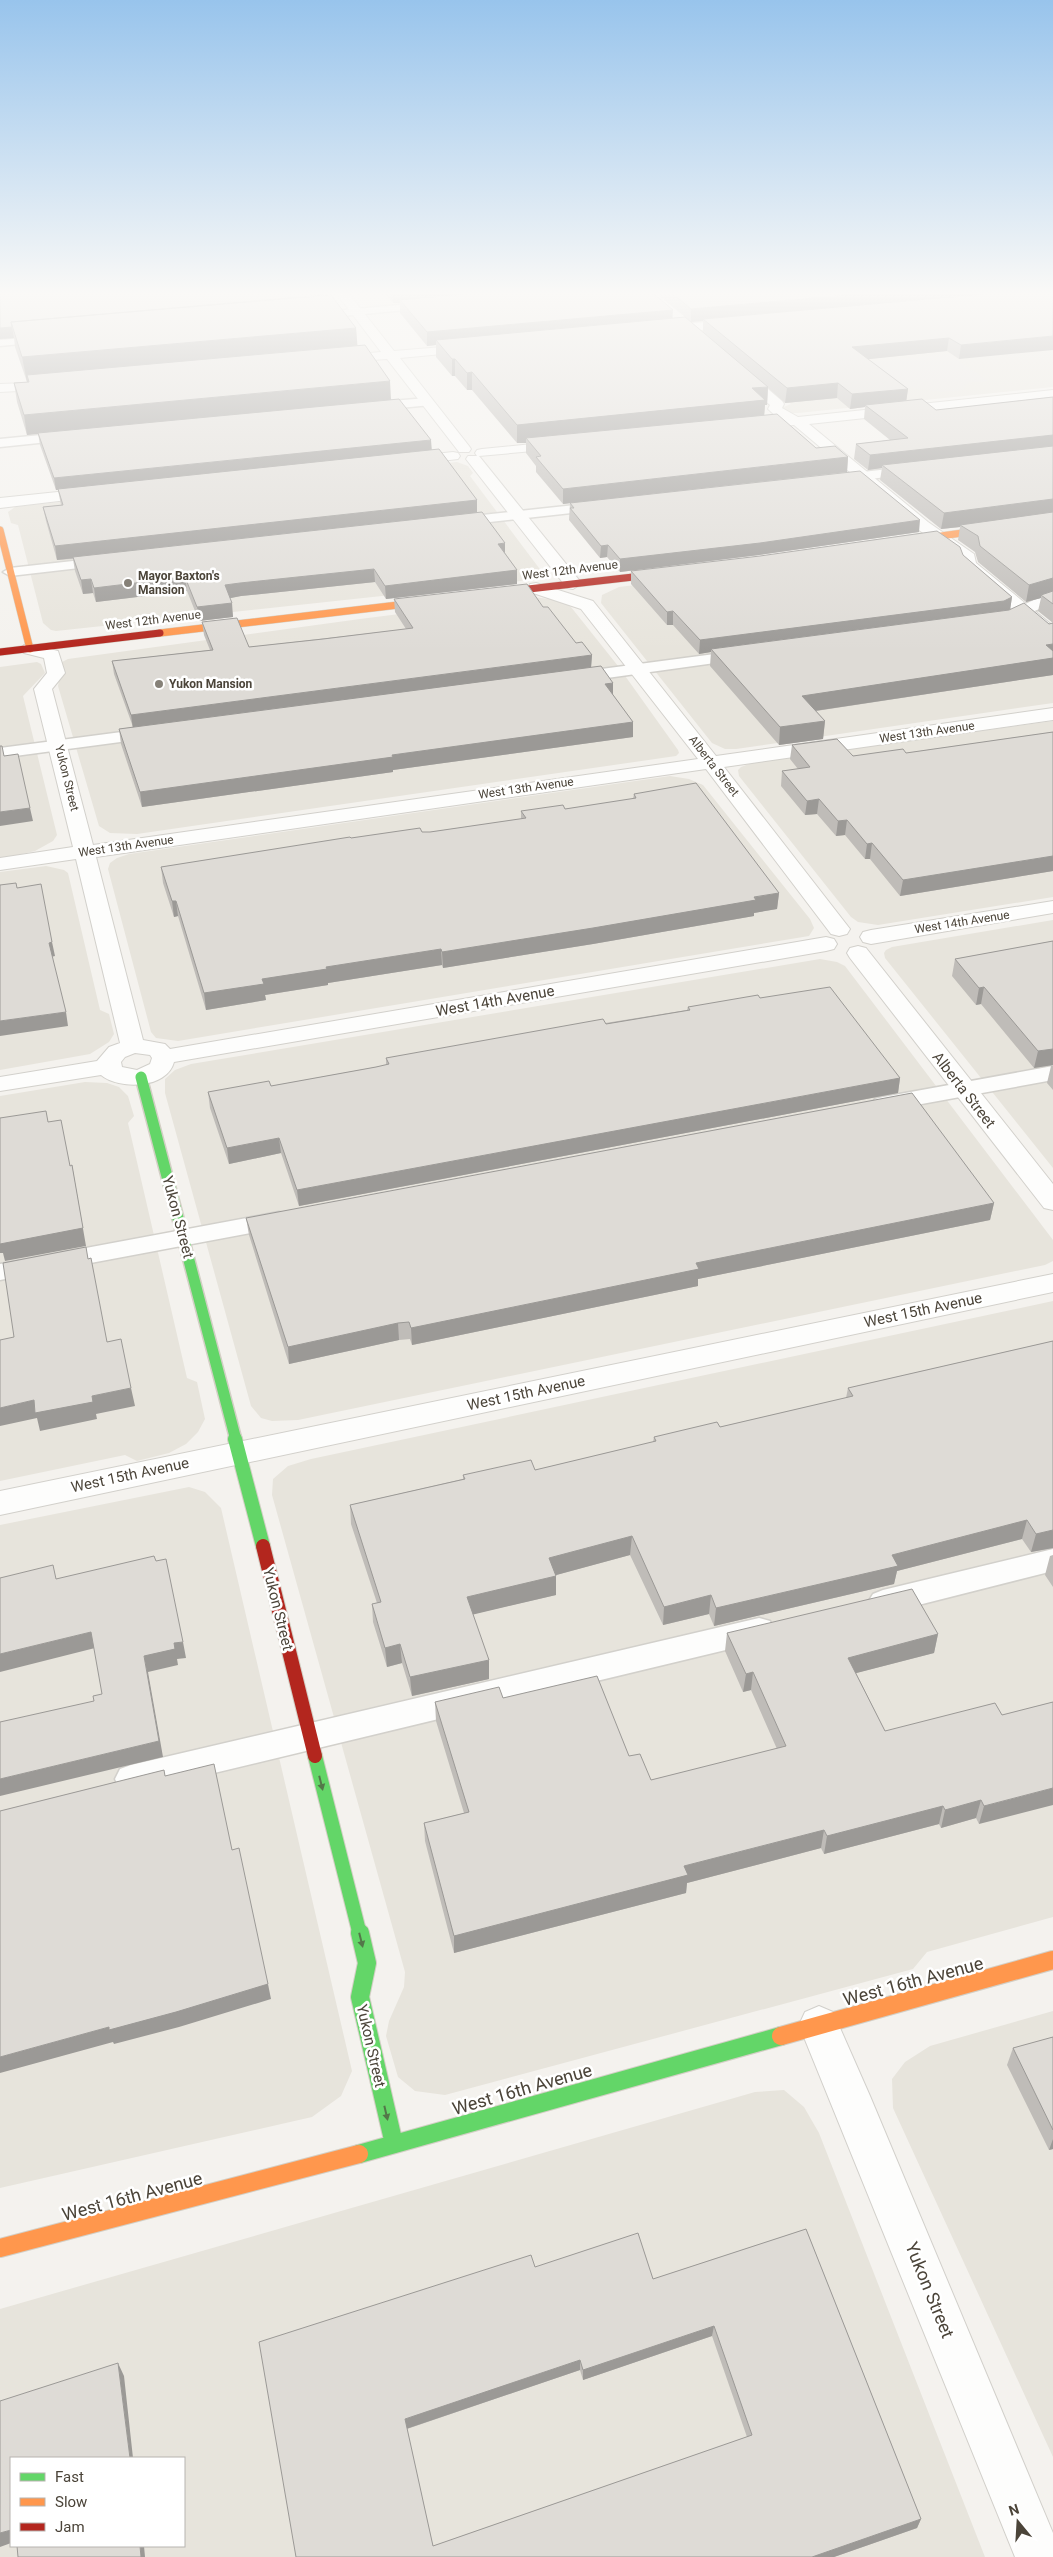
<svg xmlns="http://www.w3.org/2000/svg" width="1053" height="2557" viewBox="0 0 1053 2557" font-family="Roboto,sans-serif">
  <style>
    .residential { fill: #e7e4dc; fill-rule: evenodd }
    .commercial { fill: #f3ebdf }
    .parking { fill: #e6e3df }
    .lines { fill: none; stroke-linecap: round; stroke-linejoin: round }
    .lane-casing { stroke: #d2d0cb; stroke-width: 3 }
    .street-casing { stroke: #d2d0cb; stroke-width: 2 }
    .fast-far2-casing { stroke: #d3cfc5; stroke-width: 14 }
    .fast-far1-casing { stroke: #d3cfc5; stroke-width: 16 }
    .fast-casing { stroke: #d3cfc5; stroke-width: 20 }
    .slow-far1-casing { stroke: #d3cfc5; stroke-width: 8 }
    .slow-casing { stroke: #d3cfc5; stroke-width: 20 }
    .jam-far1-casing { stroke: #d3cfc5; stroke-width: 8 }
    .jam-casing { stroke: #d3cfc5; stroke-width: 16 }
    .lane { fill: #fdfdfc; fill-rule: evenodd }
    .street { fill: #fdfdfc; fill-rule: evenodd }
    .fast-far2 { stroke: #63d668; stroke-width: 11 }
    .fast-far1 { stroke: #63d668; stroke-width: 14 }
    .fast { stroke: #63d668; stroke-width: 18 }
    .slow-far1 { stroke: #ff974d; stroke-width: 7 }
    .slow { stroke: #ff974d; stroke-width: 18 }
    .jam-far1 { stroke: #b3261e; stroke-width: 7 }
    .jam { stroke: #b3261e; stroke-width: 14 }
    .wall { fill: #bfbcb8; fill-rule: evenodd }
    .shaded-wall { fill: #9b9996 }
    .building { fill: #dedbd6; stroke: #9b9996; fill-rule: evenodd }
    .oneway { fill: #537749 }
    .poi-dot { fill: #868178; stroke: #fff; stroke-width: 2 }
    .labels { text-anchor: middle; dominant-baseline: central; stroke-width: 5; stroke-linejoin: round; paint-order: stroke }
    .far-street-label { font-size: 12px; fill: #4b4439; stroke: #fff }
    .far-poi-label { font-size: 12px; font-weight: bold; fill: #4b4439; stroke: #fff; text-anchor: start }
    .street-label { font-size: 15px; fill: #4b4439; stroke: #fff }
    .near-street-label { font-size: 18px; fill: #4b4439; stroke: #fff }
  </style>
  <rect width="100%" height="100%" fill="#f4f2ee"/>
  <path class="residential" d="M1053,297V387L798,413H790L781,408L791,404L707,330Z
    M457,462L468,466L473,473L470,476L542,572L541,574L521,581L56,631L51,630L43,623L18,525L11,523L8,512L15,507L30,505Z
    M933,548L956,559L1053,651V703L736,749H725L712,743L601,603L602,595L619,587Z
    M534,597L562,601L571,607L618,666L678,750L679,753L676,756L137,834L110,833L99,826L58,686L62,662L68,659L360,619Z
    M37,662L41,664L45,673L23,696L57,835L53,841L35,851L0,859V667Z
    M1053,721V897L878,925L858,922L851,917L739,776L738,770L741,767L754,762Z
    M670,776L689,779L703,785L810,919L814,928L809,936L178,1041L156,1038L151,1032L108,869L110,863L117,858L129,854Z
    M46,866L64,870L68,873L100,1010L109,1014L114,1034L109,1042L90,1054L0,1070V872Z
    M1053,920V1168L885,958L884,953L886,950L892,947Z
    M820,959L837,962L845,966L1053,1240V1261L1045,1265L298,1420L272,1421L261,1418L251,1406L165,1093V1079L175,1070L191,1064Z
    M85,1082L107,1083L119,1087L128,1096L134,1116L128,1123L187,1378L197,1382L205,1419L198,1432L186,1444L169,1453L137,1461L125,1455L0,1481V1096Z
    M1053,1301V1917L927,1952L913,1969L445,2095L415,2091L398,2077L386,2036L389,2021L404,1987L405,1972L272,1495L273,1479L288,1466L311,1459Z
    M189,1487L205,1492L221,1508L352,2071L341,2096L312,2117L0,2188V1525Z
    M1053,2011V2457L893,2108L892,2079L905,2062L930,2046Z
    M784,2090L804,2107L819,2133L985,2557H0V2309L755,2092ZM11,2458H184V2546H11Z"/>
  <path class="commercial" d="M356,294H550L367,309Z"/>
  <path class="parking" d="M949,354L988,381L968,383L963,390L941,392L913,388L895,390L859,363Z"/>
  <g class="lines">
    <g class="lane-casing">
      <path id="lane" d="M433,302L438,305L437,307L311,319L305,316L311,313Z
        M47,336L53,339L51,341L0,346V340Z
        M427,398L431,399L433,402L431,405L368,411L362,407L368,403Z
        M72,432L77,433L78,436L77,439L0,447V439Z
        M914,466L921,470L919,473L837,483L830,479L837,475Z
        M603,502L608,503L610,506L608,509L454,526L447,522L454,518Z
        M109,557L116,561L114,564L10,576L3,572L10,568Z
        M1053,595V605C1034,608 1019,622 1000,626L992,621L995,618L1036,599Z
        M745,650L751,652L753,655L751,658L571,683L563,678L571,673Z
        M152,728L158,729L161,733L158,737L0,758V748Z
        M1053,1066V1080L883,1111L875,1109L872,1104L875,1099L883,1097Z
        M279,1212L288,1214L291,1220L288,1226L0,1280V1264Z
        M1053,1549V1571L883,1614L873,1610L868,1602L873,1594L883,1590Z
        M759,1618L770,1621L774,1630L770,1639L759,1642L131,1793L120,1789L115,1779L120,1769L131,1765Z"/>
    </g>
    <g class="street-casing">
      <path id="street" d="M337,294H349L394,351L479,344L480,347L474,351L400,358L469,446L471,449L469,452H459L387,359L330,363L329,360L330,357L335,356L381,352Z
        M740,319L744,320L746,323L744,326L659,334L653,330L659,326Z
        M738,367L743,368L782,401L784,404L782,408L798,417L1053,390V398L809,424L928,522L974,554L976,563L1053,626V640L1047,639L962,567L960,559L916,528L794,425L744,429L742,426L744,423L779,419L768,409L770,405L733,374L731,371Z
        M51,382L56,383L58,386L56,389L0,392V384Z
        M562,441L567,442L569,445L567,448L479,456L579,580L581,584L573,589L567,588L466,459L468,456H477L475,453L477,450L482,449Z
        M453,452L458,453L460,456L458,459L408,465L401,461L408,457Z
        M96,488L104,493L101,496L0,508V498Z
        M536,583L593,601L716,756L1053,708V720L724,767L850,929L847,934L839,936L831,934L706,769L96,857L143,1040L165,1044L170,1049L826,937L834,939L837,944L834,949L826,951L174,1062C167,1089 119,1090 101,1075L0,1091V1077L97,1061L109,1047L120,1043L76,859L0,870V858L73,847L34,689L47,673L44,658L24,653L21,649L24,645L30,644L58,651L65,673L52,689L93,845L698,759L581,609L530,592L528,588L530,584ZM135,1053L150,1055L152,1058L150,1064L137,1070L122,1067L121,1062L125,1057Z
        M1053,901V913L871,944L863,942L860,937L863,932L871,930Z
        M858,946L866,948L1053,1184V1210L1044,1208L850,958L847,953L850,948Z
        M1053,1274V1292L0,1515V1491Z
        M819,2006L833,2012L870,2096L1053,2533V2557H1015L799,2025L805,2012Z"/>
    </g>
    <g class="fast-far2-casing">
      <path id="fast-far2" d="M141,1077L236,1440"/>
    </g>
    <g class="fast-far1-casing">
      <path id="fast-far1" d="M235,1439L263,1546
        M315,1756L360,1935"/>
    </g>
    <g class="fast-casing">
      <path id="fast" d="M360,1933L367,1963L360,1997L394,2144
        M359,2154L781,2036"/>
    </g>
    <g class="slow-far1-casing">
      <path id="slow-far1" d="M0,530L30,649
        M906,541L1053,520
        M160,633L432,601"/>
    </g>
    <g class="slow-casing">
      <path id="slow" d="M781,2036L1053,1960
        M0,2248L359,2154"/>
    </g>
    <g class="jam-far1-casing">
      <path id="jam-far1" d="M494,593L668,573
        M0,652L160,633"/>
    </g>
    <g class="jam-casing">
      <path id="jam" d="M263,1546L315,1756"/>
    </g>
    <use href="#lane" class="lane"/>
    <use href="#street" class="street"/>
    <use href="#fast-far2" class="fast-far2"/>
    <use href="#fast-far1" class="fast-far1"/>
    <use href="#fast" class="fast"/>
    <use href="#slow-far1" class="slow-far1"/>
    <use href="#slow" class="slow"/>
    <use href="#jam-far1" class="jam-far1"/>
    <use href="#jam" class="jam"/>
  </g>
  <path class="wall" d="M0,294L356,328L357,345L391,399L432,450L477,500V513L517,570V584L386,599L375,582L241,596L230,598L233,617L199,621L187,591L96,602L93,593L83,594L75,571L73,559L57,560L46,521L43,507L61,505L58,490H56L40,445L38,433L27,435L17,402L14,383L27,382L15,347L14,338L0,339Z
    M385,294H654L673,318L685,317L657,294H1053L959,359L947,351L868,359L908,389L906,401L936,410L1053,397V675L816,711L825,721L823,739L779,745L710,666L711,652L699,654L673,625H667L631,584V571L963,555L1012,597L1010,610L1049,624L1053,623L1038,611L1041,598L1026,602L978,562L975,552L958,540L960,527L941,529L880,480L882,468L868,470L854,459L856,444L890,440L864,419L865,407L850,409L837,398L785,403L768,388L767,405H765L764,415L816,448L848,457L847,472L919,532L759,555L620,572L607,557L600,558L569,520L570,503L563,504L536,472V466L526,453V443H517L472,390H467L455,376H452L436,357V345L427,346L400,313V303H393ZM703,321V332L691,322Z
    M394,599L543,607L576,643L592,655L591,667L613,683V695L633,722V737L393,770V772L142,807L121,744L119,729L133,727L114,674L112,661L210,650L204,635L202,622L249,647L406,629L395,612Z
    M1053,732V871L900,896L870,859H865L845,835L836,836L817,814L805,815L781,786L782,771L798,769L790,759L792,745L853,756L906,753Z
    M634,794L779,893L777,909L754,913V916L593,944L443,968L442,965L328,983V985L265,995L266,1000L206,1010L178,916L174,917L163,883L161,867L351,838L422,832H430L521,819V811L565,809L633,799Z
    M1053,941V1065L1034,1068L981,1004L976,1005L952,976L955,959Z
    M760,998L900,1078L898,1093L299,1206L281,1153L229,1164L210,1108L208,1092L271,1086L376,1067L386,1065V1058L687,1010L688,1007Z
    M1051,1066H1053V1090L1047,1083Z
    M994,1203L990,1220L698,1279V1286L412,1345L410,1339L399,1340L289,1364L249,1235L246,1218Z
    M1053,1341V1548L1031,1552L1022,1539L897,1571L894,1584L714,1626L709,1614L663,1625L630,1555L556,1575V1595L473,1614L489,1679L412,1696L402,1663L387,1667L373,1622L372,1604L377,1603L351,1524L350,1505L463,1479V1475L535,1470L653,1442L654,1437L720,1427L846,1398L848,1388Z
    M1053,1555V1587L1045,1575L1050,1556Z
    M727,1633L938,1634L934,1653L856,1673L885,1731L1002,1715L1053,1702L979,1824L976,1818L941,1828L939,1824L824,1854L821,1848L687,1883L686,1893L454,1953L425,1841L424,1823L464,1813L436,1721L435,1702L503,1698L629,1756L651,1780L777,1749L751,1690L743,1692L725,1651Z
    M1053,2037V2150V2149L1049,2150L1007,2065L1013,2048Z
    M806,2229L921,2519L917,2528L834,2557H296L535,2267L653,2279ZM712,2336L747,2437L433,2546L407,2429L580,2370L583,2380Z"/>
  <path class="shaded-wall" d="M392,294H499L400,300V303H393Z
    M858,294H1002L703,319V321L691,322V309Z
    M673,310L672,324L436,340V345L427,346V332Z
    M12,327L14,338L0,339V328Z
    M356,328L358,352L27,375L28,382H27L22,357Z
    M1053,336V350L959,359L961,345Z
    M949,338L947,351L851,361L852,347Z
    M452,359H455V376H452Z
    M472,372V390H467V373Z
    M390,381L391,400L27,435L24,415Z
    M838,383L837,398L785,403L787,388Z
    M768,387L767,405H765L764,418L526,438V443H517V425L752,388Z
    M908,389L906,403L865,405V407L850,409L852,394Z
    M1053,435V450L882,465V468L868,470L870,455Z
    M431,440L432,452L56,490L54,478Z
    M848,457L847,472L563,504V489Z
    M1053,499V514L960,525V527L941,529L944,513Z
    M477,500V514L57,560L55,546Z
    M920,520L919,532L759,555L620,572V559Z
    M505,543V556L498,544Z
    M608,545L607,557L600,558L601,546Z
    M374,569L375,582L241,596L226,599L225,585L240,583Z
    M517,570V584L386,599L385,586Z
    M185,577L187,591L96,602L94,588Z
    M1053,578V594L1041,595V598L1026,602L1029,585Z
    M91,579L93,593L83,594L81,580Z
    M1012,597L1010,610L711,649V652L699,654L700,640Z
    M232,603L233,617L199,621L197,607Z
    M673,611V625H667V612Z
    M1053,644V675L801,713L802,696Z
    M592,655L591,668L133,729L131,715Z
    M613,683V698L605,684Z
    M825,721L823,739L779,745L780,727Z
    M633,722V737L393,770V772L142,807L140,792L392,755Z
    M819,799L817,814L805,815L807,801Z
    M30,808L33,821L0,826V812Z
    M847,820L845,835L836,836L838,821Z
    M872,843L870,859H865L867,844Z
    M1053,856V871L900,896L903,880Z
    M779,893L777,909L754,913V916L593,944L443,968L442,952Z
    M172,901H176L178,916L174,917Z
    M52,942L55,956L51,957L49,943Z
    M441,949L442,965L328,983V985L265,995L266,1000L206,1010L204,993L262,979L326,967Z
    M984,987L981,1004L976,1005L979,988Z
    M66,1012L68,1026L0,1036V1021Z
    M1053,1049V1065L1034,1068L1038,1051Z
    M900,1078L898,1093L299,1206L297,1190Z
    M279,1138L281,1153L229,1164L227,1148Z
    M72,1165L86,1246L5,1261L3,1253H0V1239Z
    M994,1203L990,1220L698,1279V1286L412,1345L411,1328L696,1263Z
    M398,1323L399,1340L289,1364L288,1347Z
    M131,1388L135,1406L96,1414L97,1419L40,1431L37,1418L0,1426V1408L34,1400L92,1396Z
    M1027,1520L1022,1539L897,1571L894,1584L714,1626L716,1608L892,1555Z
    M1053,1530V1548L1031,1552L1036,1534Z
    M632,1536L630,1555L549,1577V1558Z
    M556,1576V1595L467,1616V1597Z
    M711,1595L709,1614L663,1625L664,1607Z
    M91,1632L95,1648L0,1672V1654Z
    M938,1634L934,1653L845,1676L848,1658Z
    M183,1642L186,1658L177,1659L178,1665L148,1672L163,1757L0,1796V1779L159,1741L144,1656L174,1643Z
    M400,1644L402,1663L387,1667L385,1648Z
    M489,1660V1679L412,1696L410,1677Z
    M753,1672L751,1690L743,1692L746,1674Z
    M1053,1788V1805L979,1824L984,1806Z
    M981,1800L976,1818L941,1828L945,1810Z
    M943,1806L939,1824L824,1854L827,1836Z
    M824,1830L821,1848L687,1883L686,1893L454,1953V1936L684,1866Z
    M268,1984L271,1999L179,2027L114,2044L113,2042L0,2073V2057L109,2027Z
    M1053,2139V2149L1049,2150Z
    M714,2326L712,2336L583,2380V2370Z
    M580,2360V2370L406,2429L405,2419Z
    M118,2363L124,2376L133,2458H130Z
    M921,2519L917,2528L834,2557H812Z
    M11,2530V2543L0,2547V2533Z
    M140,2546H144L145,2557H141Z"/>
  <path class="building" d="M0,294H322L323,295L11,322L12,327L0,328Z
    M464,294H654L673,310L427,332L400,300Z
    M673,294H858L691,309Z
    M985,294H1053V336L961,345L949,338L852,347L908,389L852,394L838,383L787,388L703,319Z
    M331,295L356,328L22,357L11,322Z
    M685,317L768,387L752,388L765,400L517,425L472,372L467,373L455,359H452L436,340Z
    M365,345L390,381L24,415L14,383L29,382L27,375Z
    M1053,397V435L870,455L856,444L908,438L865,405L922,399L936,410Z
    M399,399L431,440L54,478L38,433Z
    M777,414L816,448L835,446L848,457L563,489L536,457L541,456L526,438Z
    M1053,446V499L944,513L882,465Z
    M439,449L477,500L55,546L43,507L63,505L58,489Z
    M860,471L920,520L760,543L620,559L608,545L601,546L570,508H574L570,503Z
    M482,512L505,543L498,544L517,570L385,586L374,569L240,583L225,585L232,603L197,607L185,577L94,588L91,579L81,580L73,557Z
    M1053,512V578L1029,585L980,546L978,536L960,525Z
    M937,531L960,547L963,555L1012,597L1004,601L700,640L673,611L667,612L631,571L760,556Z
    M527,584L543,607H548L576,643L582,642L592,655L131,715L112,661L213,650L202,622L237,618L249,647L323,639L413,628L394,599Z
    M1053,591V604L1041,595Z
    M1024,603L1049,624L1053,623V644L1046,645L1053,651V658L802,696L825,721L780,727L711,649L1009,610Z
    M601,666L613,683L605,684L633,722L392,755L393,757L140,792L119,729Z
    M1053,732V856L903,880L872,843L867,844L847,820L838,821L819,799L807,801L782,771L810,767L792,745L837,739L853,756L903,749L906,753Z
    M0,746H2L4,756L18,754L30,808L0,812Z
    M696,783L779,893L754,897L756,900L593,928L442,952L441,949L326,967L327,969L262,979L264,984L204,993L176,901H172L161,867L350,837L351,838L420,828L422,832H430L526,818L521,811L563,805L565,809L636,798L634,794Z
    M16,883L17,888L41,884L52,942L49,943L66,1012L0,1021V885Z
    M1053,941V1049L1038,1051L984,987L979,988L955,959Z
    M830,987L900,1078L297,1190L279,1138L227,1148L208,1092L269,1081L271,1086L376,1067L389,1064L386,1058L603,1019L606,1024L690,1010L688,1007L758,995L760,998Z
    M912,1093L994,1203L696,1263L699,1269L411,1328L409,1322L398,1323L288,1347L246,1218Z
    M46,1111L48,1122L61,1120L70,1166L72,1165L83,1228L0,1244V1118Z
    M86,1247L88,1259L91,1258L107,1342L121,1339L131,1388L92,1396L93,1402L35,1413L34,1400L0,1408V1340L14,1337L3,1263Z
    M1053,1341V1530L1036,1534L1027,1520L892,1555L898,1566L716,1608L711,1595L664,1607L632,1536L549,1558L556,1576L467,1597L489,1660L410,1677L400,1644L385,1648L372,1604L381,1602L350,1505L465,1479L463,1475L531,1460L535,1470L656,1441L654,1437L717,1422L720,1427L853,1396L848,1388Z
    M154,1556L156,1561L166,1559L183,1642L174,1643L175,1649L144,1656L159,1741L0,1779V1722L94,1701L93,1696L102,1694L91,1632L0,1654V1578L53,1565L56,1579Z
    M912,1589L938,1634L848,1658L885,1731L995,1703L1002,1715L1053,1702V1788L984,1806L981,1800L945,1810L943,1806L827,1836L824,1830L684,1866L688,1875L454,1936L424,1823L469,1812L435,1702L499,1687L503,1698L597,1676L629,1756L640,1754L651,1780L786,1746L753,1672L746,1674L727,1633Z
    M214,1764L232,1850L239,1848L268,1984L176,2012L109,2030V2027L0,2057V1811L164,1770L165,1776Z
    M1053,2037V2130L1013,2048Z
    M806,2229L921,2519L812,2557H296L259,2342L531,2255L535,2267L638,2233L653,2279ZM714,2326L752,2435L433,2546L405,2419L580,2360L583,2370Z
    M118,2363L130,2458H11V2530L0,2533V2401Z
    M17,2546H140L141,2557H18Z"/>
  <defs><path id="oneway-solid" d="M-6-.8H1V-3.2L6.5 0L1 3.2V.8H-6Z" transform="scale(1.25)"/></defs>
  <g class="oneway">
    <use href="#oneway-solid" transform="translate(321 1783) rotate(76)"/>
    <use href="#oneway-solid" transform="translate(361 1940) rotate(76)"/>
    <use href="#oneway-solid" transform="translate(386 2113) rotate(77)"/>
  </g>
  <linearGradient id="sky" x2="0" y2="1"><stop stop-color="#98c4ec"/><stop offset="0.45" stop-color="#faf9f7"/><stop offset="1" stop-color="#faf9f7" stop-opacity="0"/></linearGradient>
  <rect width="1053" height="652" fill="url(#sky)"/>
  <g class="poi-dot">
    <circle cx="128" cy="583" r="5"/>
    <circle cx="159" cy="684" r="5"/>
  </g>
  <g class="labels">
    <g class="far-street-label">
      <text transform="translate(570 570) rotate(-7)">West 12th Avenue</text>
      <text transform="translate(153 620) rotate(-7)">West 12th Avenue</text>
      <text transform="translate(927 732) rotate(-8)">West 13th Avenue</text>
      <text transform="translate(714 766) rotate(52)">Alberta Street</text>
      <text transform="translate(67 778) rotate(76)">Yukon Street</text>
      <text transform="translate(526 788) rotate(-8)">West 13th Avenue</text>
      <text transform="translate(126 846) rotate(-8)">West 13th Avenue</text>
      <text transform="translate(962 922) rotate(-9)">West 14th Avenue</text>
    </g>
    <g class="far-poi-label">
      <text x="138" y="576">Mayor Baxton's<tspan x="138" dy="14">Mansion</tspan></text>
      <text x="169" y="684">Yukon Mansion</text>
    </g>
    <g class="street-label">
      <text transform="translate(495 1001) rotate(-10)">West 14th Avenue</text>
      <text transform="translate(964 1090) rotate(52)">Alberta Street</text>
      <text transform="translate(178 1217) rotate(75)">Yukon Street</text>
      <text transform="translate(923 1310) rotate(-12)">West 15th Avenue</text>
      <text transform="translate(526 1393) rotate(-12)">West 15th Avenue</text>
      <text transform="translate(130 1475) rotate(-12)">West 15th Avenue</text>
      <text transform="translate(278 1609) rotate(76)">Yukon Street</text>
      <text transform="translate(371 2046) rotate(77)">Yukon Street</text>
    </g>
    <g class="near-street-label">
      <text transform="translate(913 1981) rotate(-15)">West 16th Avenue</text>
      <text transform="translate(522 2089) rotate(-16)">West 16th Avenue</text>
      <text transform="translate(132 2196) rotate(-15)">West 16th Avenue</text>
      <text transform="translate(930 2290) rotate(68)">Yukon Street</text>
    </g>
  </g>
  <rect x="10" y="2457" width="175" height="90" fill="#ffffff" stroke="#b7b4b0"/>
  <rect x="20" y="2473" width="25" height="8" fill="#63d668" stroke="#b7b4b0"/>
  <text x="55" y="2482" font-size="15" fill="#4b4439">Fast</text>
  <rect x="20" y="2498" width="25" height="8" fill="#ff974d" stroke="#b7b4b0"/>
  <text x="55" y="2507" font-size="15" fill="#4b4439">Slow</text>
  <rect x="20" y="2523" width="25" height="8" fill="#b3261e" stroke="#b7b4b0"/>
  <text x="55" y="2532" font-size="15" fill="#4b4439">Jam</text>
  <g transform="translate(1018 2522) rotate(342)" stroke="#ffffff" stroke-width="4" paint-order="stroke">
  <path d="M0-4L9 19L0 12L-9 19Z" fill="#4b4439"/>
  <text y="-8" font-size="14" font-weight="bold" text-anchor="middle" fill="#4b4439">N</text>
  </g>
</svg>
